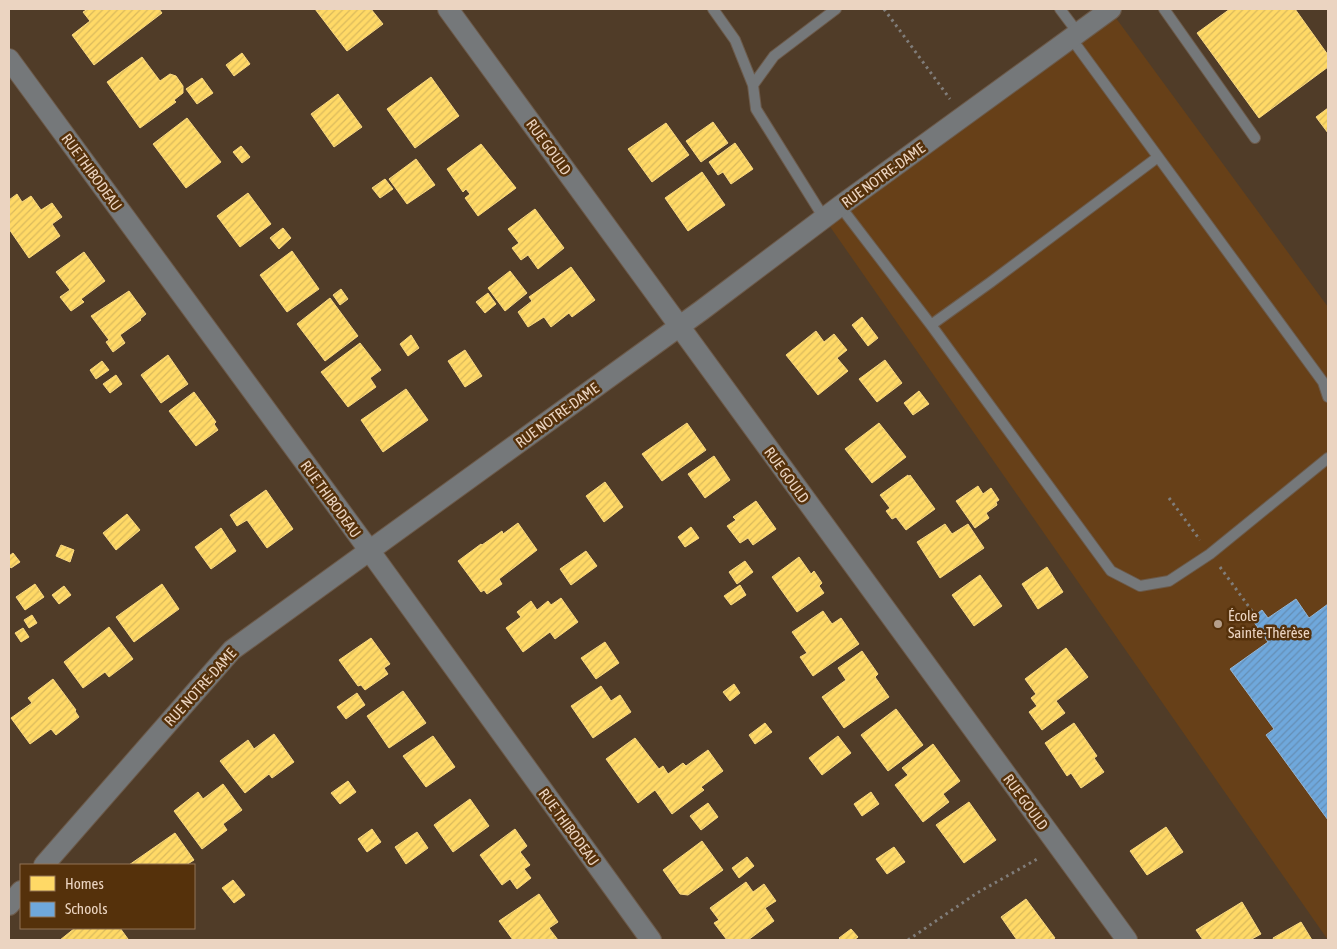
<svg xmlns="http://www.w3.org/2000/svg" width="1337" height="949" viewBox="0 0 1337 949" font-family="'Asap Condensed',sans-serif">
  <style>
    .built { fill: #674018 }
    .homes { fill: url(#homes-hatch); stroke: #f9d881 }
    .schools { fill: url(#schools-hatch); stroke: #94b5d4 }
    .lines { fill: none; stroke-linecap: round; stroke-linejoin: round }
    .lane-casing { stroke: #6c5a4a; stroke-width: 12 }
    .street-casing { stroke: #6c5a4a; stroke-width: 22 }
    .path { stroke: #807d7a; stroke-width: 3; stroke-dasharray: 2.5 4; stroke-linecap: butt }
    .lane { stroke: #75787a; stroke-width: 10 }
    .street { stroke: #75787a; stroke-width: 20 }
    .poi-dot { fill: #b59f8b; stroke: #55310b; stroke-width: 2 }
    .labels { text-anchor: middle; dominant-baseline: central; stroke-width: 5; stroke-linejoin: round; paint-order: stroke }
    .street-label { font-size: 15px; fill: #ebd4c1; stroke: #55310b }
    .poi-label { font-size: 15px; fill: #ebd4c1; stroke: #55310b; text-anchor: start }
  </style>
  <defs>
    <pattern id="homes-hatch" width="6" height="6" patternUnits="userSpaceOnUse" patternTransform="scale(1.25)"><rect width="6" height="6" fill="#ffd966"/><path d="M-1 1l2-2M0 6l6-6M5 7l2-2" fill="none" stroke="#daba5d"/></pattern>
    <pattern id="schools-hatch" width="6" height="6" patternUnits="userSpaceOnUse" patternTransform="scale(1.25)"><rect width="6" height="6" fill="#6fa8dc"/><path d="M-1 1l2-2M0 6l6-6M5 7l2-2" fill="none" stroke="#658eb4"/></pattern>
  </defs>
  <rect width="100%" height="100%" fill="#503c28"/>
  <path class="built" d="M1110,10L1328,307V940L824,218Z"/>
  <path class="homes" d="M88,9H159L162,13L94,65L72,35L90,21L83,12Z
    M315,9H371L383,24L347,51Z
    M1230,9H1295L1328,55V67L1259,118L1197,33Z
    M242,53L250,64L234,76L226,65Z
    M142,57L160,81L170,74L176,76L183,86V93L174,100L176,102L140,128L107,82Z
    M431,77L459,116L415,148L387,109Z
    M202,78L213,93L197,104L186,89Z
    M338,94L362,127L334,147L311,114Z
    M1328,108V133L1316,117Z
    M187,118L221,162L186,188L153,144Z
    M713,122L728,143L701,162L686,141Z
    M666,123L689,155L652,182L628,149Z
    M735,143L753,169L731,184L723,172L718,175L709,162Z
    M481,144L516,188L478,216L465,198L470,194L466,189L463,192L447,169Z
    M241,146L250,157L242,163L233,152Z
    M416,159L435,185L407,204L389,179Z
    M702,172L725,205L688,231L665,198Z
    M385,179L393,189L380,198L372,188Z
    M248,193L271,224L240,247L217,216Z
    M17,194L22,202L31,196L41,210L52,203L62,217L52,224L60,236L29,258L9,229V200Z
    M535,209L564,248L538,269L528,255L521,260L512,248L519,243L508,229Z
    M283,228L291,238L279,249L270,238Z
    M292,251L319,289L287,312L260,275Z
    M84,252L105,281L81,299L84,302L71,311L60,297L70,290L56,272Z
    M571,267L595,300L572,317L569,313L551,327L544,317L528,327L518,312L532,301L529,297Z
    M510,271L527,293L505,311L488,288Z
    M341,289L348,299L340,305L333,295Z
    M129,291L146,314L140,319L141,320L120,335L125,343L113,352L106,342L109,340L91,316Z
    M488,293L496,304L485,313L476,302Z
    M330,298L358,336L325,361L297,324Z
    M862,317L878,338L868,346L852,325Z
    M816,331L824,342L834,334L847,350L837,358L848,371L818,395L786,355Z
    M411,335L419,348L408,356L400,344Z
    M360,343L381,370L370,378L376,387L348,407L321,372Z
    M465,350L482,376L465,387L448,361Z
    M168,355L188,384L161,403L141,375Z
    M885,360L902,383L877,402L859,379Z
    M102,361L109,370L96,379L90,370Z
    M116,375L122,384L110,393L103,384Z
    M406,389L428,420L383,452L361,420Z
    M919,391L929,404L913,415L904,403Z
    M194,392L216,422L214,424L218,430L196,446L169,411Z
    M687,423L706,450L662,481L642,454Z
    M879,423L906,457L872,483L845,449Z
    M714,456L730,480L705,498L688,474Z
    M908,475L909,477L910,475L935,509L906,530L896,517L892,519L886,511L890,508L880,495Z
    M605,482L623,507L604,522L586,496Z
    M978,486L983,494L991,488L999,500L996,502L997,505L986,513L989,518L975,528L956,501Z
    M266,490L293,529L267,548L247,520L237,526L230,515Z
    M756,501L776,529L753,545L748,538L740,543L727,526L736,520L733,517Z
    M127,514L140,530L116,550L103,533Z
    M518,523L537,550L499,579L502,584L487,594L484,590L481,592L458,561L481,544L482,545L502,531L503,534Z
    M945,524L952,534L968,524L984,548L940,578L917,542Z
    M691,527L699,538L685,547L678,537Z
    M221,528L236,551L211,569L195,547Z
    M61,545L74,550L70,562L56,556Z
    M586,551L597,566L571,585L560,569Z
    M13,553L20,562L11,568L9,565V556Z
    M799,557L811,574L814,571L822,583L819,586L824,593L797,612L772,577Z
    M745,561L753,572L737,584L729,572Z
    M1047,567L1063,592L1038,609L1022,584Z
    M980,575L1002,606L974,626L952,595Z
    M35,584L44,597L25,610L16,597Z
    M162,584L179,609L134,642L116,617Z
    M740,585L746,595L731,605L724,596Z
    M64,586L71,595L59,604L52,595Z
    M561,598L578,622L555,639L550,632L523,652L506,628L521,617L517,612L531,601L537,610L548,601L551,605Z
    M823,611L832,624L841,618L859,644L813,676L800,657L807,653L792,632Z
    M32,615L37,623L29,628L24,620Z
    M109,627L133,659L109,677L105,672L83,688L64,662Z
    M23,628L29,637L21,642L15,633Z
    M371,638L390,664L384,668L388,674L365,690L361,685L358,686L339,660Z
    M605,642L619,663L596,679L581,658Z
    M1066,648L1088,677L1056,701L1065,713L1042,730L1029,712L1037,706L1031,698L1036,694L1025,679Z
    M862,651L878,674L875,677L889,697L844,728L822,697L846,680L838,668Z
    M53,679L76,710L75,711L79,717L56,735L51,729L30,744L11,718L32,703L28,698Z
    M734,684L740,693L730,701L723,692Z
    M601,686L611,701L620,695L631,712L593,738L571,706Z
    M403,691L426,723L389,748L367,716Z
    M357,693L365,705L346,719L337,707Z
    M896,709L923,745L888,771L861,735Z
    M765,723L772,732L755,744L749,735Z
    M1074,723L1097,756L1094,758L1104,772L1081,788L1071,773L1067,776L1045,743Z
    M274,734L294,762L272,778L269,774L245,793L220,761L248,740L254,749Z
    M433,736L455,767L426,787L403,756Z
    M838,736L851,753L822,775L809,758Z
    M635,738L659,769L663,766L668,774L683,763L686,766L708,750L723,771L701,787L704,790L672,814L655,790L638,803L606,759Z
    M933,744L960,781L943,794L949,802L923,822L895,785L908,775L902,768Z
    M348,781L356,792L340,804L331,793Z
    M223,784L242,810L223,824L227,830L202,849L174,811L198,792L203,799Z
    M871,792L879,804L862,816L854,804Z
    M470,799L489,826L453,852L434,825Z
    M969,802L996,840L964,863L936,825Z
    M708,803L718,817L701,830L690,816Z
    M1166,827L1183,852L1147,875L1130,851Z
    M372,829L381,842L367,852L358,839Z
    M515,829L527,846L520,852L530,865L524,869L531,878L517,889L510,879L502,885L480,855Z
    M417,832L428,848L406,864L395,847Z
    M175,833L194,860L186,865H129Z
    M702,841L723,870L688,895L680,894L663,870Z
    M894,847L905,862L887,874L876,859Z
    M747,857L754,866L739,878L732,868Z
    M233,880L245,895L234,903L222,888Z
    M746,882L753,892L764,884L776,901L765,908L774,921L748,940H727L714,923L719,920L710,908Z
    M539,894L558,922L549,928L558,940H513L499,921Z
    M1026,899L1055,938L1052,940H1017L1001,917Z
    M1242,902L1261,934L1250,940H1203L1196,930Z
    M1301,922L1312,940H1274L1273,938Z
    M75,928H120L128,939L126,940H60Z
    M851,929L858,937L854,940H841L839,938Z"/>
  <path class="schools" d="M1296,599L1309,618L1328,604V820L1266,735L1274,729L1230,669L1268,642L1251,618L1262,610L1268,618Z"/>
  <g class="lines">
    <g class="lane-casing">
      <path id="lane" d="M713,9L735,40L753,85
        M1060,9L1078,33
        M1164,9L1255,138
        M1071,38L1323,382L1328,397
        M840,206L931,325L1111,571L1140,586L1169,581L1210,554L1328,458
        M824,218L756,109L753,85L774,56L836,9
        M931,325L991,282L1158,157"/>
    </g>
    <g class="street-casing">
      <path id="street" d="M448,9L1127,940
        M9,59L369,550L651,940
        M44,865L232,650L702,310L840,206L1111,9
        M9,905L21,891"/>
    </g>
    <path class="path" d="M884,9L950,99
      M1169,498L1200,540
      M1220,567L1255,615
      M908,940L977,893L1039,858"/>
    <use href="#lane" class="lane"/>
    <use href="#street" class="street"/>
  </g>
  <circle class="poi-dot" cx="1218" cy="624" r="5"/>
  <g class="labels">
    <g class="street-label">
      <text transform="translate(549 147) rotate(54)">RUE GOULD</text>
      <text transform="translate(92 172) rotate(54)">RUE THIBODEAU</text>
      <text transform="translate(883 175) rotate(-36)">RUE NOTRE-DAME</text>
      <text transform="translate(557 415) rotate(-36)">RUE NOTRE-DAME</text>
      <text transform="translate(787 475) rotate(54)">RUE GOULD</text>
      <text transform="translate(331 499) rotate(54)">RUE THIBODEAU</text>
      <text transform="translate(200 687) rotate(-48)">RUE NOTRE-DAME</text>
      <text transform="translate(1026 802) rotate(54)">RUE GOULD</text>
      <text transform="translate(569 827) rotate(54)">RUE THIBODEAU</text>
    </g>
    <g class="poi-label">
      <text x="1228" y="615">École<tspan x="1228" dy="17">Sainte-Thérèse</tspan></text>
    </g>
  </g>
  <rect width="1337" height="949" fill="none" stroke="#ebd4c1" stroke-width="20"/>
  <rect x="20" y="864" width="175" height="65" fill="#55310b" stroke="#917254"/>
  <rect x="30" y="876" width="25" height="15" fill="#ffd966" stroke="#917254"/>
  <text x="65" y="889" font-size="15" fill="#ebd4c1">Homes</text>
  <rect x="30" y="902" width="25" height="15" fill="#6fa8dc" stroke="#917254"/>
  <text x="65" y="914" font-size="15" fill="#ebd4c1">Schools</text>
</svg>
